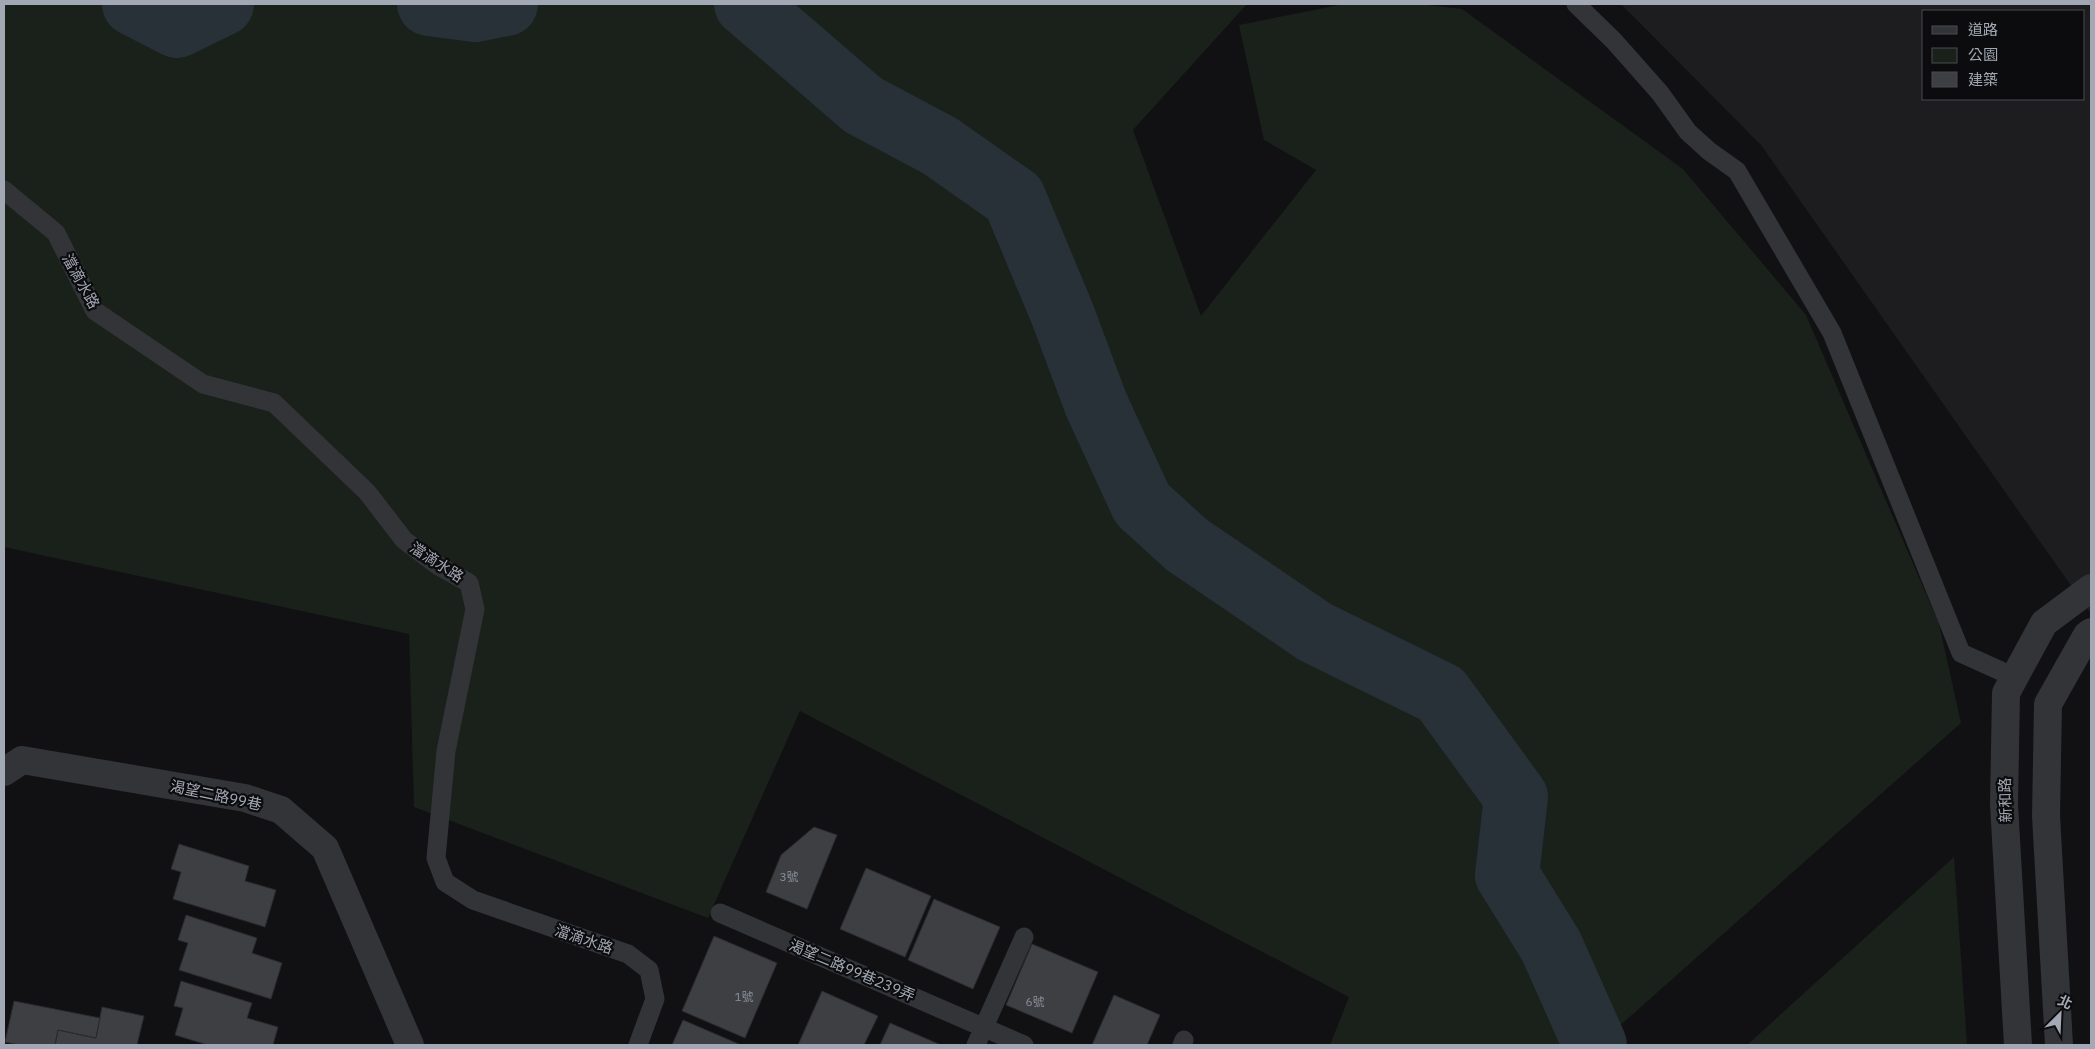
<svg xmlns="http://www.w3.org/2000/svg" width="2095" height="1049" viewBox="0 0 2095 1049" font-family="'IBM Plex Sans','Noto Sans TC',sans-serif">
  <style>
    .built { fill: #1d1d20; fill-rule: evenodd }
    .green { fill: #19211a }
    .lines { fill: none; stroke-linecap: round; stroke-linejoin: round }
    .river { stroke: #273137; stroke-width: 64 }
    .building { fill: #3d3f43; stroke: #2b2b2f }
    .service { stroke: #323438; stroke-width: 19 }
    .minor { stroke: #323438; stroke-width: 28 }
    .labels { text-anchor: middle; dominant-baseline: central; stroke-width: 4.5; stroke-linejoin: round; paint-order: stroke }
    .number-label { font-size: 12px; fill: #898e98 }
    .street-label { font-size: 15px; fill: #a2a9b5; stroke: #0c0c0e }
  </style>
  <rect width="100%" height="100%" fill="#111113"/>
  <path class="built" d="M1621,4H2091V614L1761,145ZM1924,11H2084V99H1924Z"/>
  <path class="green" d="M4,4H1247L1133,130L1201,316L1316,170L1264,140L1239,25L1344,4H1418L1462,9L1683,169L1806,315L1939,624L1961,723L1598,1045H1330L1349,997L800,711L708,918L414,807L409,634L4,547Z
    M1954,857L1967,1045H1747Z"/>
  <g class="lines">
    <path class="river" d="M134,4L177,26L222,4
      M429,4L475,10L506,4
      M746,4L863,105L940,146L1014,198L1062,313L1096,404L1142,504L1187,545L1315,632L1441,694L1516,797L1507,875L1551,946L1595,1045"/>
  </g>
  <path class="building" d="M814,827L837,835L807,909L766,892L781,855Z
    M179,844L249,866L245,881L276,890L265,927L173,899L181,872L171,869Z
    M866,868L931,896L905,957L840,929Z
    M934,899L1000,927L973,989L908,960Z
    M186,915L257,938L252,953L282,963L271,999L179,970L188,943L178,940Z
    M714,936L777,963L745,1038L682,1011Z
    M1032,944L1098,972L1072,1033L1006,1005Z
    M181,981L252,1003L247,1018L278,1027L273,1045H208L175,1035L183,1008L174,1006Z
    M822,991L878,1016L864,1045H798Z
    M1114,995L1160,1015L1147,1045H1092Z
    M14,1001L100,1018L96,1038L58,1030L55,1045H19L5,1042Z
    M102,1007L144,1016L137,1045H55L58,1030L96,1038Z
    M683,1020L741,1045H672Z
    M890,1023L941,1045H880Z"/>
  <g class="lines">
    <path class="service" d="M1576,4L1614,41L1660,93L1688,132L1709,151L1737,171L1832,333L1961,653L2014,677
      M4,190L56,233L95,311L203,384L274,403L367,492L404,540L437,565L469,583L475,609L446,751L436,858L445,882L473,900L628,954L649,970L655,999L638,1045
      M720,913L1024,1045
      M976,1045L1024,937
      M1182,1045L1184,1040"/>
    <path class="minor" d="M4,772L22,760L245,798L281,810L325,848L410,1045
      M2018,1045L2004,805L2006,693L2044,623L2091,588
      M2059,1045L2046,816L2048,704L2087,635L2091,632"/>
  </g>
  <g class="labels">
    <g class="number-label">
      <text x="789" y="876">3號</text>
      <text x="744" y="996">1號</text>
      <text x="1035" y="1001">6號</text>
    </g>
    <g class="street-label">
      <text transform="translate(81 281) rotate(61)">澢滴水路</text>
      <text transform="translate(437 562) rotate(33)">澢滴水路</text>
      <text transform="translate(216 795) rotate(12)">渴望二路99巷</text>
      <text transform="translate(2005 800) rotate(-91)">新和路</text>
      <text transform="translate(584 939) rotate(19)">澢滴水路</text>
      <text transform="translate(852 970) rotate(23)">渴望二路99巷239弄</text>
    </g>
  </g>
  <rect width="2095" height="1049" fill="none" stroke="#a2a9b5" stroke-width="10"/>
  <rect x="1922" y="10" width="162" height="90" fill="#0c0c0e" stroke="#484b51"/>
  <rect x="1932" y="26" width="25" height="8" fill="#323438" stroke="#484b51"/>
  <text x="1968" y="35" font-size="15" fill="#a2a9b5">道路</text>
  <rect x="1932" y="48" width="25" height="15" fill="#19211a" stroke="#484b51"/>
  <text x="1968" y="60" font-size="15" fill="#a2a9b5">公園</text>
  <rect x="1932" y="72" width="25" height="15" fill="#3d3f43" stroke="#484b51"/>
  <text x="1968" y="85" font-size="15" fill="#a2a9b5">建築</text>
  <g transform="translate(2060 1014) rotate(24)" stroke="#0c0c0e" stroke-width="4" paint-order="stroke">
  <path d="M0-4L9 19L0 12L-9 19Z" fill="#a2a9b5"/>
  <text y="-8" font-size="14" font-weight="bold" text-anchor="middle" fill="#a2a9b5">北</text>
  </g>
</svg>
